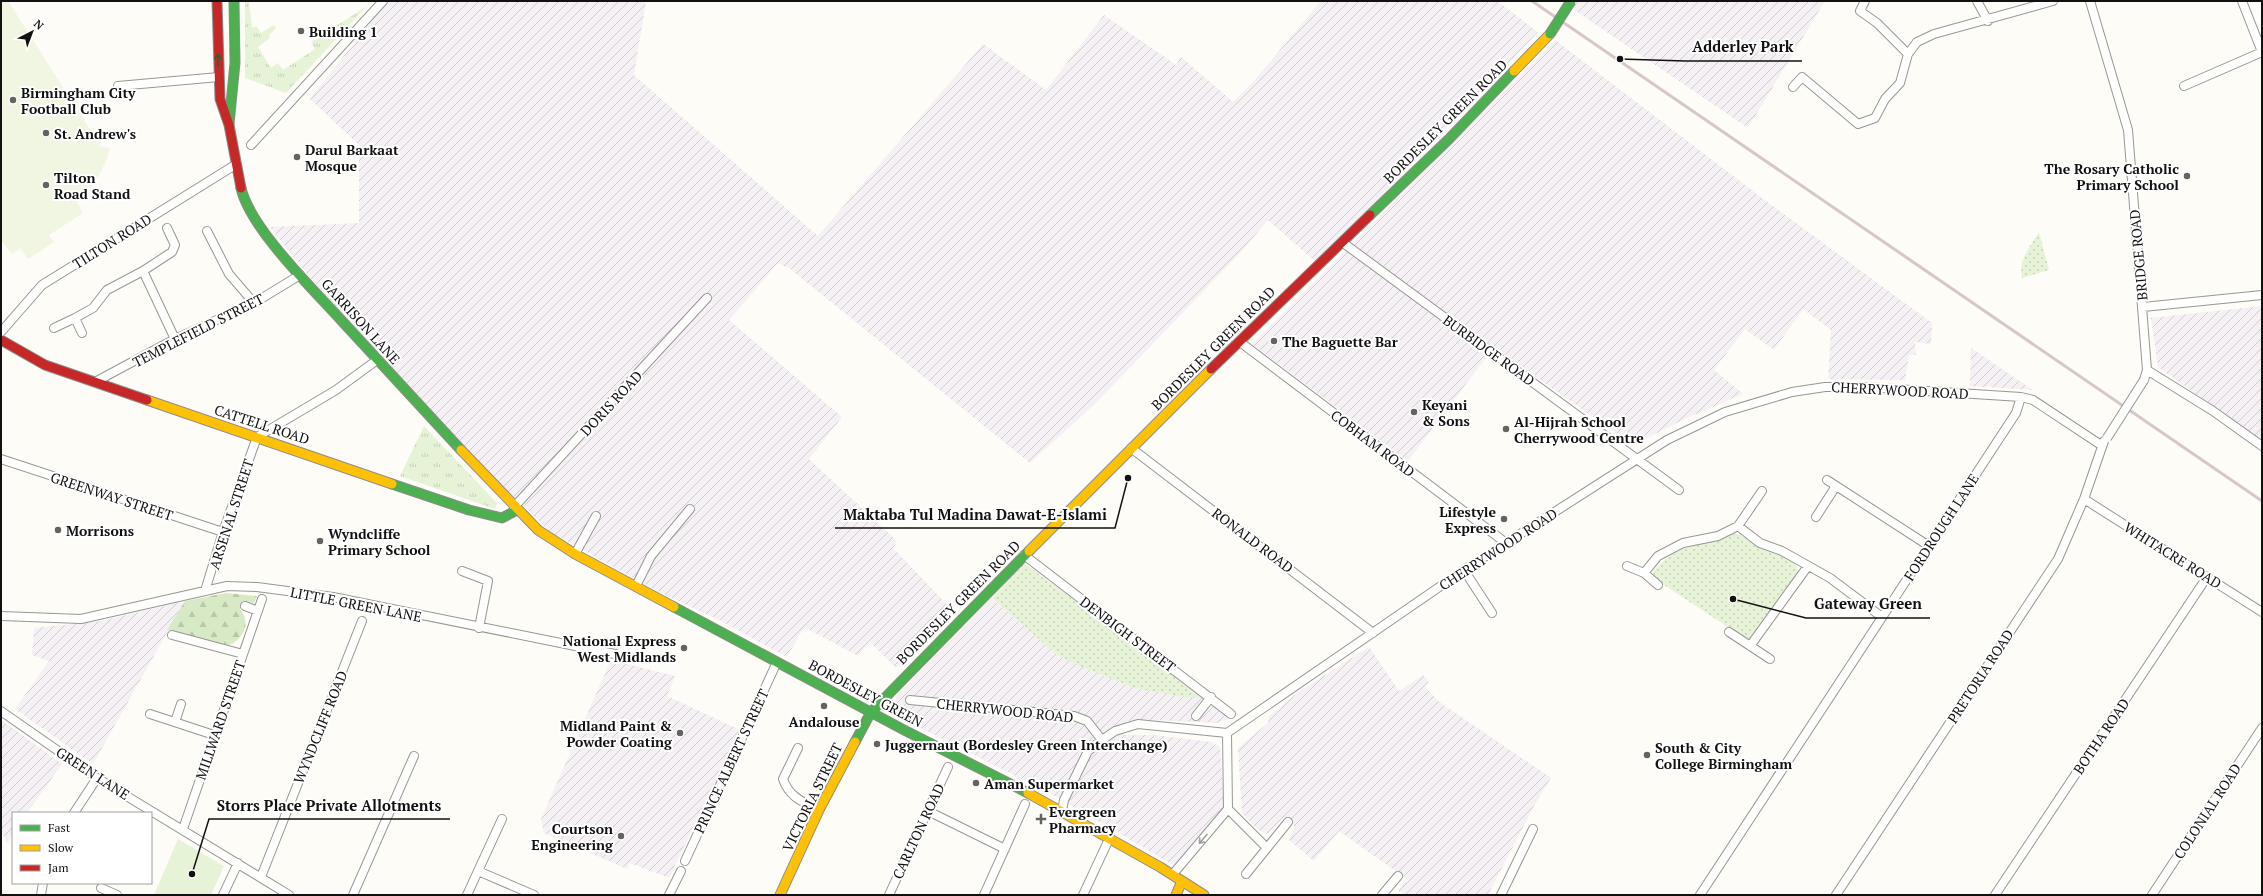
<svg xmlns="http://www.w3.org/2000/svg" width="2263" height="896" viewBox="0 0 2263 896" font-family="'PT Serif',serif">
  <style>
    .industrial { fill: url(#industrial-furrows) }
    .grass { fill: url(#grass-tufts) }
    .forest { fill: url(#forest-firs) }
    .park { fill: url(#park-dots) }
    .garden { fill: #e7f3d7 }
    .pitch { fill: #f0f6e1 }
    .lines { fill: none; stroke-linecap: round; stroke-linejoin: round }
    .street-casing { stroke: #979795; stroke-width: 10 }
    .fast-casing { stroke: #8e8d8b; stroke-width: 11 }
    .slow-casing { stroke: #8e8d8b; stroke-width: 11 }
    .jam-casing { stroke: #8e8d8b; stroke-width: 11 }
    .street { stroke: #fffffe; stroke-width: 8 }
    .fast { stroke: #4caf50; stroke-width: 9 }
    .slow { stroke: #ffc107; stroke-width: 9 }
    .jam { stroke: #c62828; stroke-width: 9 }
    .rail { stroke: #d9c6c7; stroke-width: 3 }
    .street-bridge-casing { stroke: #979795; stroke-width: 10; stroke-linecap: butt }
    .fast-bridge-casing { stroke: #8e8d8b; stroke-width: 11; stroke-linecap: butt }
    .street-bridge { stroke: #fffffe; stroke-width: 8 }
    .fast-bridge { stroke: #4caf50; stroke-width: 9 }
    .oneway { stroke: #2e6030 }
    .oneway2 { stroke: #a0a09f }
    .poi-dot { fill: #646362; stroke: #fff; stroke-width: 1.5 }
    .labels { text-anchor: middle; dominant-baseline: central; stroke-width: 4; stroke-linejoin: round; paint-order: stroke }
    .poi-label { font-size: 14px; font-weight: bold; fill: #111; stroke: #fff; text-anchor: start }
    .street-label { font-size: 14px; fill: #111; stroke: #fff }
    .leader { fill: none; stroke: #111; stroke-width: 1.5 }
    .callout-dot { fill: #111; stroke: #fff; stroke-width: 1.5 }
    .callout-label { font-size: 15px; text-anchor: middle; font-weight: bold; fill: #111; stroke: #fff; stroke-width: 4; stroke-linejoin: round; paint-order: stroke }
  </style>
  <defs>
    <pattern id="industrial-furrows" width="10" height="10" patternUnits="userSpaceOnUse"><rect width="10" height="10" fill="#f5f0f3"/><path d="M-1 1l2-2M0 10L10 0M9 11l2-2" fill="none" stroke="#d1cdcf"/></pattern>
    <pattern id="grass-tufts" width="24" height="20" patternUnits="userSpaceOnUse"><rect width="24" height="20" fill="#e7f3d7"/><path d="M3 7l-1-3M5 7V3M7 7l1-3M15 17l-1-3M17 17v-4M19 17l1-3" fill="none" stroke="#c5cfb8"/></pattern>
    <pattern id="forest-firs" width="22" height="20" patternUnits="userSpaceOnUse"><rect width="22" height="20" fill="#d8eac5"/><path d="M5 1l3.5 6h-7zM16 11l3.5 6h-7z" fill="#b8c8a8"/></pattern>
    <pattern id="park-dots" width="8" height="8" patternUnits="userSpaceOnUse"><rect width="8" height="8" fill="#e7f3d7"/><path d="M2 2h.1M6 6h.1" fill="none" stroke="#c5cfb8" stroke-width="1.8" stroke-linecap="round"/></pattern>
  </defs>
  <rect width="100%" height="100%" fill="#fdfcf7"/>
  <path class="industrial" d="M387,1H646L634,75L818,236L983,44L1046,90L1104,15L1176,65L1181,57L1233,102L1253,82L1321,1H1497L1538,32L1317,263L1268,220L1241,252L1095,404L1030,463L789,268L778,263L729,320L842,417L809,459L897,541L893,548L955,613L896,668L869,641L858,656L804,627L787,657L721,621L657,591L552,533L482,466L312,280L270,227L359,223V145L310,99Z
    M1561,1H1825L1748,128Z
    M1555,40L1762,198L1932,323L1931,344L1915,342L1916,355H1909L1905,380L1828,379L1831,330L1803,309L1774,350L1745,329L1714,370L1743,394L1689,417L1633,445L1494,347L1408,461L1252,344Z
    M2262,306V441L2158,367L2151,318Z
    M1971,348L2033,390L1970,386Z
    M992,598L1057,655L1135,688L1203,696L1229,719L1217,723L1155,720L1127,721L1124,735H1154L1211,742L1220,747L1224,809L1175,866L1055,796L911,723L895,711L896,696Z
    M185,601L93,764L15,709L49,661L32,655L34,628L101,621Z
    M1369,647L1399,691L1423,675L1429,682L1425,686L1438,701L1551,778L1534,806L1488,895H1404L1398,890L1408,880L1339,831L1314,861L1289,840L1295,827L1284,817L1268,834L1258,830L1242,813L1238,748L1268,723L1269,716L1300,691Z
    M611,660L675,676L667,696L740,730L669,878L630,863L627,869L544,833L541,819Z
    M1,720L62,764L27,813H13V835L7,843L1,831Z"/>
  <path class="grass" d="M245,1H249L252,27H257L261,33L274,25L276,28L269,35L270,38L258,47L271,68L278,63L283,70L315,49L311,42L367,6L286,93L245,78Z
    M424,426L497,503L495,509L400,476Z"/>
  <path class="forest" d="M226,593L257,596L254,603L247,601L240,609C251,622 245,638 229,645L167,630L185,601Z"/>
  <path class="park" d="M2039,232L2049,270L2022,278C2018,260 2030,247 2039,232Z
    M1733,534C1744,534 1747,541 1756,546C1770,555 1795,554 1799,573L1753,638L1746,639L1655,579L1653,572C1675,545 1702,544 1733,534Z
    M1024,563L1203,696L1191,698L1135,688L1080,666L1057,655L992,598Z"/>
  <path class="garden" d="M178,839L224,866L211,895H154Z"/>
  <path class="pitch" d="M1,1H8L101,147L110,148C104,170 94,187 75,199L83,213L49,235L54,242L28,259L20,248L12,254L1,240Z"/>
  <g class="lines">
    <g class="street-casing">
      <path id="street" d="M1865,1L1860,11L1877,23L1908,54
        M1977,1L1988,21
        M2090,1L2128,130L2147,370L2144,380
        M2242,1L2262,52
        M118,86L219,77
        M2184,86L2262,52
        M1793,87L1802,77L1858,124L1875,118L1885,99L1900,83L1908,54L1917,42L1934,34L2053,1
        M251,145L383,1
        M207,231L229,274L254,303
        M1342,242L1679,490
        M143,271L175,339
        M2143,307L2262,295
        M75,318L93,308L107,290L143,271L172,252L175,245L167,228
        M54,328L75,318L82,333
        M1,332L42,285L235,165
        M1240,342L1506,543
        M2147,370L2213,411L2262,446
        M95,382L175,339L254,303L300,275
        M1131,448L1373,633
        M1,459L223,532
        M1827,480L1929,546
        M2084,499L2262,612
        M514,507L707,298
        M1816,517L1836,486
        M1738,526L1762,491
        M575,554L596,516
        M1024,555L1231,714
        M1627,566L1644,573L1658,585
        M1464,570L1492,613
        M462,571L488,581L479,628
        M1644,573L1658,556L1683,543L1718,536L1738,526L1760,543L1782,551L1830,578L1882,617
        M636,586L651,556L690,509
        M205,591L223,532L257,437L336,390L377,360
        M245,606L258,611
        M1,616L81,619L227,586L257,587L333,597L615,654
        M1729,632L1770,659
        M172,635L243,654
        M1750,646L1808,566
        M910,700L1074,716L1087,721L1102,740L1115,731L1138,724L1227,733L1464,570L1667,440L1725,412L1792,392L1825,387H1864L2021,397L2033,400L2101,445
        M1,711L97,778L289,895
        M150,714L214,735
        M1196,716L1211,697
        M175,722L181,704
        M798,748L783,779C789,797 803,802 819,810
        M1228,809L1267,848L1288,822
        M928,811L1005,849
        M1062,811L1064,800L1088,751L1102,740
        M74,813L97,778
        M183,829L262,599
        M685,861L777,662
        M478,871L502,819
        M1173,874L1228,809L1227,733
        M1246,874L1267,848
        M261,877L362,621
        M101,888L117,895
        M41,895L43,883
        M223,895L238,863
        M353,895L414,756
        M467,895L478,871L534,895
        M669,895L681,871
        M889,895L948,767
        M984,895L1025,804
        M1083,895L1110,837
        M1382,895L1398,876
        M1501,895L1533,829
        M1700,895L2016,413L2021,397
        M1836,895L2058,559L2084,499L2104,441
        M1995,895L2207,577
        M2152,895L2262,728"/>
    </g>
    <g class="fast-casing">
      <path id="fast" d="M229,124L235,63L234,1
        M241,188C250,228 312,288 341,320C381,363 421,407 461,450
        M1370,215L1449,139L1514,71
        M392,484L469,510L502,518L517,510
        M674,607L904,730L1028,793
        M855,742L871,712L1029,551"/>
    </g>
    <g class="slow-casing">
      <path id="slow" d="M1514,71L1550,34
        M147,400L392,484
        M461,450L538,530L575,554L674,607
        M1029,551L1211,369
        M1028,793L1160,867L1204,895
        M780,895L819,810L855,742
        M1176,895L1182,881"/>
    </g>
    <g class="jam-casing">
      <path id="jam" d="M217,1L220,99L229,125L241,188
        M1,340L45,365L147,400
        M1211,369L1370,215"/>
    </g>
    <use href="#street" class="street"/>
    <use href="#fast" class="fast"/>
    <use href="#slow" class="slow"/>
    <use href="#jam" class="jam"/>
    <path class="rail" d="M1532,1L2262,501"/>
    <g class="street-bridge-casing">
      <path id="street-bridge" d="M2107,438L2144,380"/>
    </g>
    <g class="fast-bridge-casing">
      <path id="fast-bridge" d="M1550,34L1571,1"/>
    </g>
    <use href="#street-bridge" class="street-bridge"/>
    <use href="#fast-bridge" class="fast-bridge"/>
  </g>
  <defs><path id="oneway-shaft" d="M-6 0H5M1.5-3L5.5 0L1.5 3" fill="none" stroke-width="1.6" stroke-linecap="round" stroke-linejoin="round"/></defs>
  <use class="oneway" href="#oneway-shaft" transform="translate(218 60) rotate(-91)"/>
  <use class="oneway2" href="#oneway-shaft" transform="translate(1203 839) rotate(131)"/>
  <g class="poi-dot">
    <circle cx="301" cy="31" r="4"/>
    <circle cx="13" cy="100" r="4"/>
    <circle cx="46" cy="133" r="4"/>
    <circle cx="297" cy="157" r="4"/>
    <circle cx="2187" cy="176" r="4"/>
    <circle cx="46" cy="185" r="4"/>
    <circle cx="1274" cy="341" r="4"/>
    <circle cx="1414" cy="412" r="4"/>
    <circle cx="1506" cy="429" r="4"/>
    <circle cx="1504" cy="519" r="4"/>
    <circle cx="58" cy="530" r="4"/>
    <circle cx="320" cy="541" r="4"/>
    <circle cx="684" cy="648" r="4"/>
    <circle cx="824" cy="706" r="4"/>
    <circle cx="680" cy="733" r="4"/>
    <circle cx="877" cy="744" r="4"/>
    <circle cx="1647" cy="755" r="4"/>
    <circle cx="976" cy="783" r="4"/>
    <path d="M1039 813h4v4h4v4h-4v4h-4v-4h-4v-4h4z"/>
    <circle cx="621" cy="836" r="4"/>
  </g>
  <g class="labels">
    <g class="poi-label">
      <text x="309" y="31">Building 1</text>
      <text x="21" y="92">Birmingham City<tspan x="21" dy="16">Football Club</tspan></text>
      <text x="54" y="133">St. Andrew's</text>
      <text x="305" y="149">Darul Barkaat<tspan x="305" dy="16">Mosque</tspan></text>
      <text x="2179" y="168" text-anchor="end">The Rosary Catholic<tspan x="2179" dy="16">Primary School</tspan></text>
      <text x="54" y="177">Tilton<tspan x="54" dy="16">Road Stand</tspan></text>
      <text x="1282" y="341">The Baguette Bar</text>
      <text x="1422" y="404">Keyani<tspan x="1422" dy="16">&amp; Sons</tspan></text>
      <text x="1514" y="421">Al-Hijrah School<tspan x="1514" dy="16">Cherrywood Centre</tspan></text>
      <text x="1496" y="511" text-anchor="end">Lifestyle<tspan x="1496" dy="16">Express</tspan></text>
      <text x="66" y="530">Morrisons</text>
      <text x="328" y="533">Wyndcliffe<tspan x="328" dy="16">Primary School</tspan></text>
      <text x="676" y="640" text-anchor="end">National Express<tspan x="676" dy="16">West Midlands</tspan></text>
      <text x="824" y="721" text-anchor="middle">Andalouse</text>
      <text x="672" y="725" text-anchor="end">Midland Paint &amp;<tspan x="672" dy="16">Powder Coating</tspan></text>
      <text x="885" y="744">Juggernaut (Bordesley Green Interchange)</text>
      <text x="1655" y="747">South &amp; City<tspan x="1655" dy="16">College Birmingham</tspan></text>
      <text x="984" y="783">Aman Supermarket</text>
      <text x="1049" y="811">Evergreen<tspan x="1049" dy="16">Pharmacy</tspan></text>
      <text x="613" y="828" text-anchor="end">Courtson<tspan x="613" dy="16">Engineering</tspan></text>
    </g>
    <g class="street-label">
      <text transform="translate(1445 121) rotate(-45)">BORDESLEY GREEN ROAD</text>
      <text transform="translate(112 241) rotate(-32)">TILTON ROAD</text>
      <text transform="translate(2138 255) rotate(-95)">BRIDGE ROAD</text>
      <text transform="translate(361 321) rotate(48)">GARRISON LANE</text>
      <text transform="translate(198 330) rotate(-27)">TEMPLEFIELD STREET</text>
      <text transform="translate(1213 348) rotate(-45)">BORDESLEY GREEN ROAD</text>
      <text transform="translate(1489 350) rotate(36)">BURBIDGE ROAD</text>
      <text transform="translate(1900 390) rotate(3)">CHERRYWOOD ROAD</text>
      <text transform="translate(611 403) rotate(-47)">DORIS ROAD</text>
      <text transform="translate(262 424) rotate(18)">CATTELL ROAD</text>
      <text transform="translate(1373 443) rotate(37)">COBHAM ROAD</text>
      <text transform="translate(112 496) rotate(18)">GREENWAY STREET</text>
      <text transform="translate(231 514) rotate(-72)">ARSENAL STREET</text>
      <text transform="translate(1941 527) rotate(-57)">FORDROUGH LANE</text>
      <text transform="translate(1253 540) rotate(37)">RONALD ROAD</text>
      <text transform="translate(1498 549) rotate(-33)">CHERRYWOOD ROAD</text>
      <text transform="translate(2173 555) rotate(32)">WHITACRE ROAD</text>
      <text transform="translate(958 602) rotate(-45)">BORDESLEY GREEN ROAD</text>
      <text transform="translate(356 604) rotate(11)">LITTLE GREEN LANE</text>
      <text transform="translate(1128 634) rotate(37)">DENBIGH STREET</text>
      <text transform="translate(1980 676) rotate(-57)">PRETORIA ROAD</text>
      <text transform="translate(866 693) rotate(28)">BORDESLEY GREEN</text>
      <text transform="translate(1005 710) rotate(6)">CHERRYWOOD ROAD</text>
      <text transform="translate(220 720) rotate(-71)">MILLWARD STREET</text>
      <text transform="translate(320 727) rotate(-68)">WYNDCLIFF ROAD</text>
      <text transform="translate(2101 736) rotate(-56)">BOTHA ROAD</text>
      <text transform="translate(731 761) rotate(-65)">PRINCE ALBERT STREET</text>
      <text transform="translate(93 773) rotate(33)">GREEN LANE</text>
      <text transform="translate(812 797) rotate(-64)">VICTORIA STREET</text>
      <text transform="translate(2207 811) rotate(-57)">COLONIAL ROAD</text>
      <text transform="translate(918 831) rotate(-65)">CARLTON ROAD</text>
    </g>
  </g>
  <path class="leader" d="M1620 59L1685 61H1802M1128 478L1115 528H835M1733 599L1806 618H1930M192 874L209 819H450"/>
  <g class="callout-dot">
    <circle cx="1620" cy="59" r="4"/>
    <circle cx="1128" cy="478" r="4"/>
    <circle cx="1733" cy="599" r="4"/>
    <circle cx="192" cy="874" r="4"/>
  </g>
  <g class="callout-label">
    <text x="1743" y="52">Adderley Park</text>
    <text x="975" y="520">Maktaba Tul Madina Dawat-E-Islami</text>
    <text x="1868" y="609">Gateway Green</text>
    <text x="329" y="811">Storrs Place Private Allotments</text>
  </g>
  <rect width="2263" height="896" fill="none" stroke="#111111" stroke-width="4"/>
  <rect x="12" y="812" width="140" height="72" fill="#ffffff" stroke="#a0a0a0"/>
  <rect x="20" y="825" width="20" height="6" fill="#4caf50" stroke="#a0a0a0"/>
  <text x="48" y="832" font-size="12" fill="#111111">Fast</text>
  <rect x="20" y="845" width="20" height="6" fill="#ffc107" stroke="#a0a0a0"/>
  <text x="48" y="852" font-size="12" fill="#111111">Slow</text>
  <rect x="20" y="865" width="20" height="6" fill="#c62828" stroke="#a0a0a0"/>
  <text x="48" y="872" font-size="12" fill="#111111">Jam</text>
  <g transform="translate(32 32) rotate(42)" stroke="#ffffff" stroke-width="3" paint-order="stroke">
  <path d="M0-3L7 15L0 10L-7 15Z" fill="#111111"/>
  <text y="-6" font-size="11" font-weight="bold" text-anchor="middle" fill="#111111">N</text>
  </g>
</svg>
